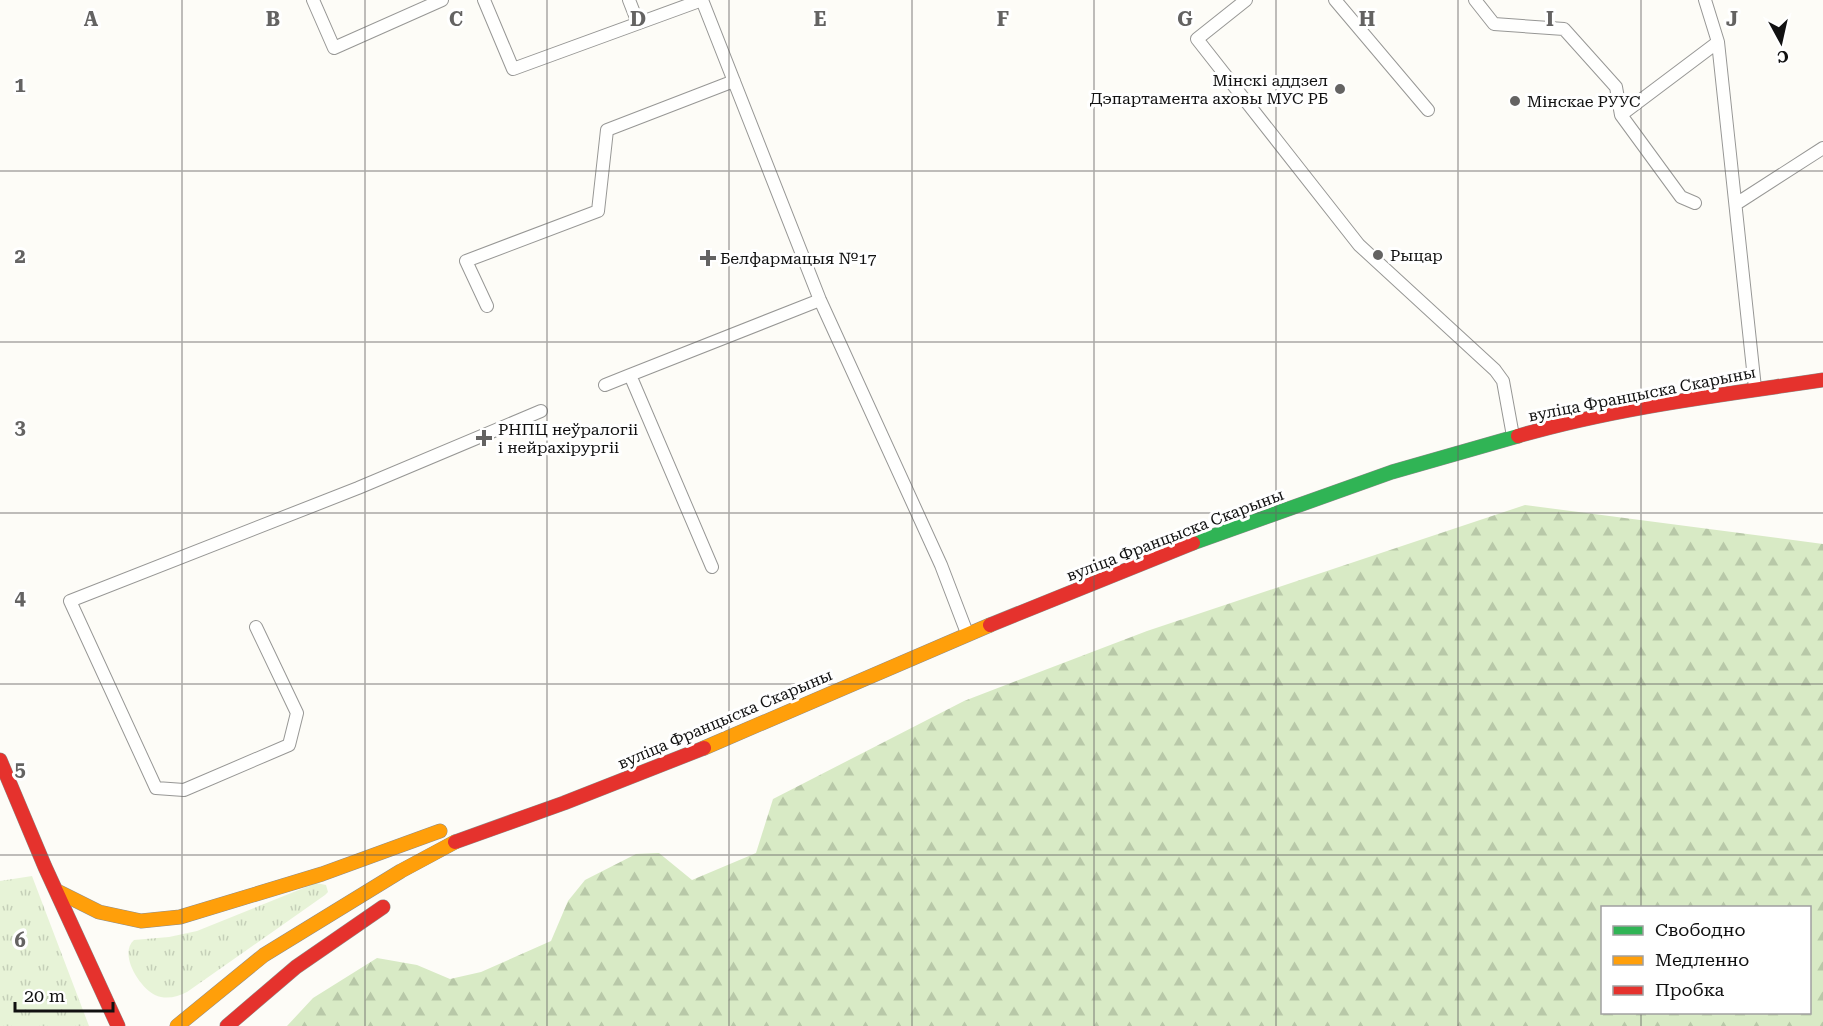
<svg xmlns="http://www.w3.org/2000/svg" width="1823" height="1026" viewBox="0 0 1823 1026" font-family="'Roboto Serif',serif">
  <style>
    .grass { fill: url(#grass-tufts) }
    .forest { fill: url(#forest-firs); fill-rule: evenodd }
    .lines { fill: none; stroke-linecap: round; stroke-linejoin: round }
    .lane-casing { stroke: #979795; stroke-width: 14 }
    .fast-casing { stroke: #8e8d8b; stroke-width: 15 }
    .slow-casing { stroke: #8e8d8b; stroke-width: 15 }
    .jam-casing { stroke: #8e8d8b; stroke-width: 15 }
    .lane { stroke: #fffffe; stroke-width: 12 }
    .fast { stroke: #30b455; stroke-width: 14 }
    .slow { stroke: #ff9f0a; stroke-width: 14 }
    .jam { stroke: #e5322d; stroke-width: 14 }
    .grid { fill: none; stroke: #646362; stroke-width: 1.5; stroke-opacity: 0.55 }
    .poi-dot { fill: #646362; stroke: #fff; stroke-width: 2 }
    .labels { text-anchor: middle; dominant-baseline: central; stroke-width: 6; stroke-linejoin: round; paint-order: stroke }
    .poi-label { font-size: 16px; fill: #111; stroke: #fff; text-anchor: start }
    .street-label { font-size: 16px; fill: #111; stroke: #fff }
    .grid-label { font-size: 20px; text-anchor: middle; font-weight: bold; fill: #646362; stroke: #fff; stroke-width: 6; stroke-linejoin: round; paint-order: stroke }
  </style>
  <defs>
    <pattern id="grass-tufts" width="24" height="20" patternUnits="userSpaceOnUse" patternTransform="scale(1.5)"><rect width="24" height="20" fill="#e7f3d7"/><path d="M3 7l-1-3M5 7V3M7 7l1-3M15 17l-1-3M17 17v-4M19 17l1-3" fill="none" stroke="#c5cfb8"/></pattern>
    <pattern id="forest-firs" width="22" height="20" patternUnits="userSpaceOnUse" patternTransform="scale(1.5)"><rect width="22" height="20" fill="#d8eac5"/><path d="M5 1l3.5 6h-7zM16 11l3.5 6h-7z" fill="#b8c8a8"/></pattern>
  </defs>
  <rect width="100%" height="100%" fill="#fdfcf7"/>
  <path class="grass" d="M32,876L89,1026H0V881Z
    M316,883L326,885L328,892L325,895L187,992C177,997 166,1000 155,995C140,988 118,954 134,940L169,937L197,931Z"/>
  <path class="forest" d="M1525,505L1823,544V1026H287L313,998L377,958L417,965L450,979L481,972L551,941L568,901L585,880L636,854L659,853L692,880L756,853L773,799L964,701L1147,631ZM1602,908H1810V1012H1602Z"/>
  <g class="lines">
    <g class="lane-casing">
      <path id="lane" d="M313,0L334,48L442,0
        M484,0L513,69L702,0L820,300L941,565L967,633
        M629,0L638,23
        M1246,0L1197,39L1359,245L1495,370L1503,381L1513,436
        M1335,0L1428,110
        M1475,0L1494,24L1564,29L1616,87L1621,115L1681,197L1695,203
        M1705,0L1718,42L1755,388
        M1621,115L1718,42
        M1736,204L1823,148
        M487,306L466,261L598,211L607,130L734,81
        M605,385L630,375
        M712,567L630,375L820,300
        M256,627L297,713L289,745L184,790L156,788L70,601L358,488L541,411"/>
    </g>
    <g class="fast-casing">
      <path id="fast" d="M1193,543L1392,472L1518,436"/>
    </g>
    <g class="slow-casing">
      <path id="slow" d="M704,748L990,625
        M57,891L99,912L141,921L180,917L322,874L440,831
        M177,1026L264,955L401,871L455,842"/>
    </g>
    <g class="jam-casing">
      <path id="jam" d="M1518,436C1618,407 1721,395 1823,380
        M990,625L1193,543
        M0,760L45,867L118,1026
        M455,842L564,803L704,748
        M227,1026L296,967L383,907"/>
    </g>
    <use href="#lane" class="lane"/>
    <use href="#fast" class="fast"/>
    <use href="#slow" class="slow"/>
    <use href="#jam" class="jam"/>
  </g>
  <path class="grid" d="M182,0V1026M365,0V1026M547,0V1026M729,0V1026M912,0V1026M1094,0V1026M1276,0V1026M1458,0V1026M1641,0V908M0,171H1823M0,342H1823M0,513H1823M0,684H1823M0,855H1823M1641,1012V1026"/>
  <g class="poi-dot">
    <circle cx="1340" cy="89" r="6"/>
    <circle cx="1515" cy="101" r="6"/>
    <circle cx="1378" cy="255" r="6"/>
    <path d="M705 249h6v6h6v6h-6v6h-6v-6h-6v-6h6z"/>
    <path d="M481 429h6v6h6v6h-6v6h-6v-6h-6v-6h6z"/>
  </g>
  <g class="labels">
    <g class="poi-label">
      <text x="1328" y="80" text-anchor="end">Мінскі аддзел<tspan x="1328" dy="18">Дэпартамента аховы МУС РБ</tspan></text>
      <text x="1527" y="101">Мінскае РУУС</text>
      <text x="1390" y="255">Рыцар</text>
      <text x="720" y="258">Белфармацыя №17</text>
      <text x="498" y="429">РНПЦ неўралогіі<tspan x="498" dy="18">і нейрахірургіі</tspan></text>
    </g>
    <g class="street-label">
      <text transform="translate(1642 394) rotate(-11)">вуліца Францыска Скарыны</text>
      <text transform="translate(1175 535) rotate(-21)">вуліца Францыска Скарыны</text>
      <text transform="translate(725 719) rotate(-23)">вуліца Францыска Скарыны</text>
    </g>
  </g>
  <g class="grid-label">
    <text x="91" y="26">A</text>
    <text x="273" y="26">B</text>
    <text x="456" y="26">C</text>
    <text x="638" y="26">D</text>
    <text x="820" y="26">E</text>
    <text x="1003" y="26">F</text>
    <text x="1185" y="26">G</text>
    <text x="1367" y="26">H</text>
    <text x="1550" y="26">I</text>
    <text x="1732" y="26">J</text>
    <text x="20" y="92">1</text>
    <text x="20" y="263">2</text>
    <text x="20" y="434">3</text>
    <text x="20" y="605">4</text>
    <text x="20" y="776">5</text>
    <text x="20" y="947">6</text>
  </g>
  <rect x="1601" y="906" width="210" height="108" fill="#ffffff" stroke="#a0a0a0" stroke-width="1.5"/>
  <rect x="1613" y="926" width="30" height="9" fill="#30b455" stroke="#a0a0a0" stroke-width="1.5"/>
  <text x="1655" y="936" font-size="18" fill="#111111">Свободно</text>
  <rect x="1613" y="956" width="30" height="9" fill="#ff9f0a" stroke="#a0a0a0" stroke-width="1.5"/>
  <text x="1655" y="966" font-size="18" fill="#111111">Медленно</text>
  <rect x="1613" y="986" width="30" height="9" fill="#e5322d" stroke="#a0a0a0" stroke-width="1.5"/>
  <text x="1655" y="996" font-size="18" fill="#111111">Пробка</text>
  <g transform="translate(1781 42) rotate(172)" stroke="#ffffff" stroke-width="4.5" paint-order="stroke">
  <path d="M0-4.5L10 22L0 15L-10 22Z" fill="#111111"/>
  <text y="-9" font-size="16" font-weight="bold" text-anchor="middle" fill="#111111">С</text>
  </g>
  <path d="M15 1002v9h98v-9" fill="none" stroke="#111111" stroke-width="3"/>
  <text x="24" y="1002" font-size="18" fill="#111111" stroke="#ffffff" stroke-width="4.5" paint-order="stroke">20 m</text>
</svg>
